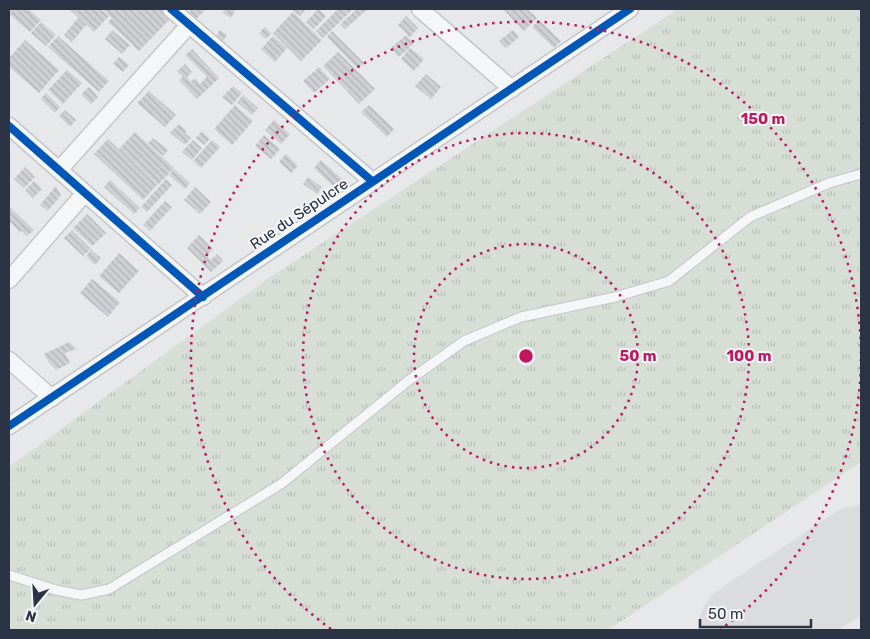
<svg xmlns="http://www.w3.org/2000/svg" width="870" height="639" viewBox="0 0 870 639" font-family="Rubik,sans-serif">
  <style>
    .grass { fill: url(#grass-tufts) }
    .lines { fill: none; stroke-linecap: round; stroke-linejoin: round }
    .runway { stroke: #dadcde; stroke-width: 100 }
    .building { fill: url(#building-back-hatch) }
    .service-casing { stroke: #c4c6c8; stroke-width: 11 }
    .minor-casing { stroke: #c4c6c8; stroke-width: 19 }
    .service { stroke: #f5f6f7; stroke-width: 9 }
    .minor { stroke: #f5f6f7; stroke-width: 16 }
    .cycleway-casing { stroke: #f4f6f9; stroke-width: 11 }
    .cycleway { stroke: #0057b8; stroke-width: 8 }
    .ring { fill: none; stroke: #c2185b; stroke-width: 2.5; stroke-dasharray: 2.5 5 }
    .labels { text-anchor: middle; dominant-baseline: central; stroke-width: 4; stroke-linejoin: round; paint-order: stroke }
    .street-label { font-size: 15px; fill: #2b3445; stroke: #f4f6f9 }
    .centre { fill: #c2185b; stroke: #f4f6f9; stroke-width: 2.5 }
    .ring-label { font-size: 15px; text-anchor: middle; font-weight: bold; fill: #c2185b; stroke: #f4f6f9; stroke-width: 4; stroke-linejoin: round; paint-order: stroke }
  </style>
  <defs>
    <pattern id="grass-tufts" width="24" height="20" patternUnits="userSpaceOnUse" patternTransform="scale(1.25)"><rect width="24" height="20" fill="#d6ded6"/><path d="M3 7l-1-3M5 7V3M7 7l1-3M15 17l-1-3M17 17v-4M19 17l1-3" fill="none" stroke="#b8bfb9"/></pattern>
    <pattern id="building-back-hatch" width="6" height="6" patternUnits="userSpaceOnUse" patternTransform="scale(1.25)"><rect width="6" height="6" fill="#ced0d3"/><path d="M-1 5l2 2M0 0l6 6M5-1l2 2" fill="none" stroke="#b1b3b6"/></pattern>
  </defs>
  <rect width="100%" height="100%" fill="#e6e8ea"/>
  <path class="grass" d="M678,9H861V462L608,630H9V467L269,278Z"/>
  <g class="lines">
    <path class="runway" d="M748,630L861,555"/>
  </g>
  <path class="building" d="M13,9H28L41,20L30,32L9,14Z
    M69,9H100L109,16L94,32Z
    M102,9H161L171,18L139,51L108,22L112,18Z
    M192,9H206L194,21L187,14Z
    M225,9H236L231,18L223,13Z
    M291,9H306L300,16Z
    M318,9L326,16L314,29L306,22Z
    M338,9H353L323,38L316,31Z
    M357,9H368L345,29L340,24Z
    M506,9H527L537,18L524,31L504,10Z
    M293,12L322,40L301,61L273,33Z
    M406,16L418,28L410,37L398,25Z
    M78,18L86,25L72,42L64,35Z
    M539,20L561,41L554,48L532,27Z
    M41,22L56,35L46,46L31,33Z
    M265,27L271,34L266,39L259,33Z
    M112,30L130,45L122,54L105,39Z
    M220,30L227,35L223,41L215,37Z
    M513,30L519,37L506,48L499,41Z
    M332,31L364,63L358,69L327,37Z
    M406,35L414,43L399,57L391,48Z
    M58,36L109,81L99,92L48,47Z
    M273,36L287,48L275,62L261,49Z
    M25,40L59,70L39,93L9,67V58Z
    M410,48L424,59L414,71L401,59Z
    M192,49L219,78L197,99L179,80L183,77L177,71L185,64L192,72L187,77L191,82L195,78L200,84L207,77L185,55Z
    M338,52L375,89L359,104L323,66Z
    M119,57L129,65L123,72L113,64Z
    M319,67L330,79L314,93L303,81Z
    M67,70L82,83L63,104L48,90Z
    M426,74L441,87L431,99L415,86Z
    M233,86L242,93L232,105L222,97Z
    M89,87L98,97L91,104L81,94Z
    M149,91L176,115L165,127L137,103Z
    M46,93L60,107L55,113L41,99Z
    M243,95L258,108L252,115L237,102Z
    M235,105L253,121L232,145L214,129Z
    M369,105L394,129L387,137L361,112Z
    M65,110L76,120L70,127L59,116Z
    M274,120L290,134L281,144L265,130Z
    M179,124L187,131L185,133L191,138L185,145L170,133Z
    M202,131L210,139L204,145L196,138Z
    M135,132L174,168L158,185L119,149Z
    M264,135L280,149L271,159L255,146Z
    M153,138L168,150L163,156L148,143Z
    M108,139L157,185L143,200L94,154Z
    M193,140L202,148L192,160L182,152Z
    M212,140L220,147L201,168L193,161Z
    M286,154L298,166L291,173L279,162Z
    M321,160L344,181L336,189L314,168Z
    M25,167L35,177L24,188L14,179Z
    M174,169L190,183L185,189L169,175Z
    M308,177L322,187L317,194L303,184Z
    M166,179L172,185L147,212L141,207Z
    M110,180L140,208L134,214L104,187Z
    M34,181L42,189L33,198L25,190Z
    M56,186L61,195L48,211L40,205Z
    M195,187L211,202L200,214L184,200Z
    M165,201L172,207L150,231L143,225Z
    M10,207L34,230L27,236L22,231L20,232L9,221Z
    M87,214L106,233L92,246L73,228Z
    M72,230L91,249L83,256L64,238Z
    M199,235L213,249L206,256L211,260L217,254L223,261L211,272L187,248Z
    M91,250L101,258L95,265L86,256Z
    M119,253L139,271L119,293L99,276Z
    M92,279L120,302L108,317L80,293Z
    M69,342L77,349L65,353L70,363L56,370L48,361L44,354Z"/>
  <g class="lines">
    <g class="service-casing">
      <path id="service" d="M9,575L56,590L81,595L109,589L281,484L408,381L464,341L521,317L615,297L669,281L750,217L829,183L861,174"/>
    </g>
    <g class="minor-casing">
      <path id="minor" d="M171,9L372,181
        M420,9L512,89
        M9,126L203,297
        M59,170L189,25
        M9,280L85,193
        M9,360L52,398
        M9,426L630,9"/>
    </g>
    <use href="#service" class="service"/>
    <use href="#minor" class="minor"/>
    <g class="cycleway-casing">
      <path id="cycleway" d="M171,9L372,181
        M9,126L203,297
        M9,426L630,9"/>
    </g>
    <use href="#cycleway" class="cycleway"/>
  </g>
  <g class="ring">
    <circle cx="526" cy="356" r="112"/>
    <circle cx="526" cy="356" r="223"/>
    <path d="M331 629A335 335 0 1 1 721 629"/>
  </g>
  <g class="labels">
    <g class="street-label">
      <text transform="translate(299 214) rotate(-34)">Rue du Sépulcre</text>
    </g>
  </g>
  <circle cx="526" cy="356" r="8" class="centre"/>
  <g class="ring-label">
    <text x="763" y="124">150 m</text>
    <text x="638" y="361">50 m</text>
    <text x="749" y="361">100 m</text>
  </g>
  <rect width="870" height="639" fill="none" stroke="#2b3445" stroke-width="20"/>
  <g transform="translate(35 604) rotate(198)" stroke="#f4f6f9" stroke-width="4" paint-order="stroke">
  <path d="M0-4L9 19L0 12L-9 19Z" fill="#2b3445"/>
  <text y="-8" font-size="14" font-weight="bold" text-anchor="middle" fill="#2b3445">N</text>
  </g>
  <path d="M700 619v8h111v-8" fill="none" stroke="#2b3445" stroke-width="2.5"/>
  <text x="708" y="619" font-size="15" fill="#2b3445" stroke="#f4f6f9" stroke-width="4" paint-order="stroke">50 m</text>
</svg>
